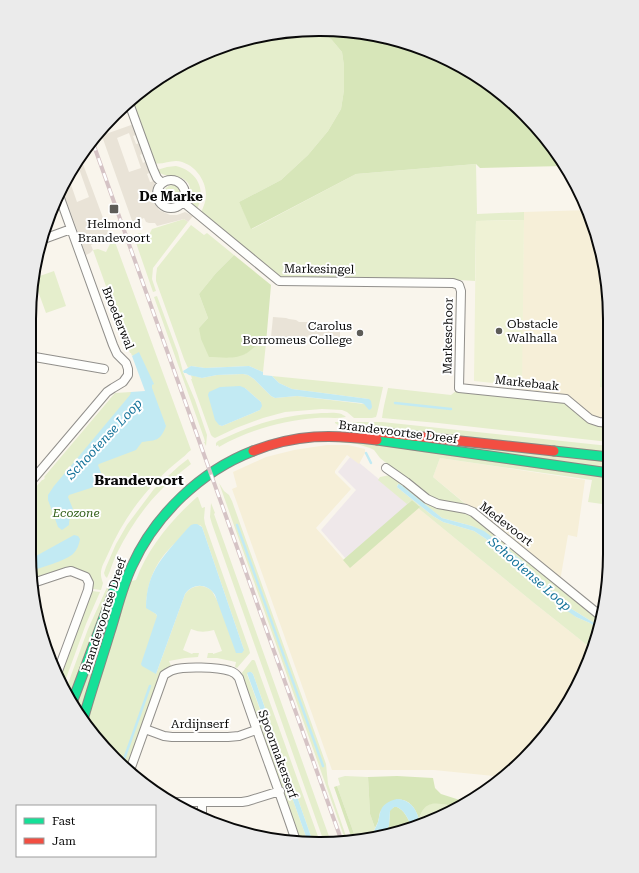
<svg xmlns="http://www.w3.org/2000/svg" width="639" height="873" viewBox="0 0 639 873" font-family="'Roboto Serif',serif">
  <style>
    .industrial { fill: #efe8ea }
    .farmland { fill: #f6efd8 }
    .green { fill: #e5eecc; fill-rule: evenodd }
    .forest { fill: #d7e6b9 }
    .pitch { fill: #eff2d5 }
    .plaza { fill: #e9e3d7; fill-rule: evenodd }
    .water { fill: #c2eaf3 }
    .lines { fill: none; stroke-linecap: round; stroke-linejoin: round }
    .stream { stroke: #c2eaf3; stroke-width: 2.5 }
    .street-casing { stroke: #918f8b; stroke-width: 10 }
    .fast-casing { stroke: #888682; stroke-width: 11 }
    .jam-casing { stroke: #888682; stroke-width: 11 }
    .street { stroke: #fefefc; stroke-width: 8 }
    .fast { stroke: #16e098; stroke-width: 9 }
    .jam { stroke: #f24e42; stroke-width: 9 }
    .rail-casing { stroke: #d5c3c5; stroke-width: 4 }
    .rail { stroke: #fff; stroke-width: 2.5; stroke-dasharray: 8; stroke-linecap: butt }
    .poi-dot { fill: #5d5c58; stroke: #fff; stroke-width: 1.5 }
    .labels { text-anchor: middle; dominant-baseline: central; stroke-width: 4; stroke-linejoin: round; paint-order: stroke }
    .poi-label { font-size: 12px; fill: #090909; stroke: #fff }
    .street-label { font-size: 12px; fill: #090909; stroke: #fff }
    .park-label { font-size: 12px; font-style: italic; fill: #33601b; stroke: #fff }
    .neighbourhood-label { font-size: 13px; font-weight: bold; fill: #090909; stroke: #fff }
    .water-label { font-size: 13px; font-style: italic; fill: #14739a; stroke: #fff }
    .quarter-label { font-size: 14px; font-weight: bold; fill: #090909; stroke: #fff }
    .rim { fill: none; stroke: #090909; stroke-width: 2 }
  </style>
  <rect width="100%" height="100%" fill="#f9f5ec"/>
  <path class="industrial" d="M351,456L410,505L347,560L321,530L356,490L338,472Z"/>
  <path class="farmland" d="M588,210L605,272L600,387L608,390V420L592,417L570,396L567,395L521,389L524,212Z
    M327,445H348L365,449V453L359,464L347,455L335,471V473L351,489L316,528L350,567L418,508L534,603L592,649L580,682L550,730L542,726L525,755L504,777L434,770H332L232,489L237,487L233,472L266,457L294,450Z
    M440,458L585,480L577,537L568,535L560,581L433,477Z"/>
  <path class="green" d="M300,30H316L331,39L342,52L344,66V90L341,109L328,131L308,155L281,180L239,202L252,229L356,174L476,164L477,214L524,212V220L476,221L475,281L459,280L280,277L201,213C203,207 206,202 206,195C206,179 193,162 176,161C168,161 161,165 154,163L132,101L142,89L191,59L244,39Z
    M176,166C197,171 207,190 197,209C196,208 194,207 192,205C189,200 193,191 188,183C180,172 165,180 157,170L167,167Z
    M163 195a10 10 0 1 1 20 0a10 10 0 1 1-20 0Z
    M184,219L188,222L153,268L152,279L156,291L153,292L134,237L137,236V234L140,233L148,237L152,229Z
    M191,225L204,235L207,233L234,255L216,273L199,294L208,318L199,328L245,354C251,349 257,342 266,343L263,372L249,366L205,368L191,366L188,368L184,359L156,281V276L157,268Z
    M115,242L191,450C187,453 186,455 182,458C150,483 124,516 108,554C103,565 98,571 103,583L101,590L93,589V583L90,576L87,573L69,567L33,581L29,553V495L42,480H43L45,478L44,477L115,393L131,392V393L147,392L133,355L132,356L131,353H130L93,250L98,249L106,252L110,244Z
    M54,271L66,306L46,313L34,280V278Z
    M605,272L607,281L608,390L600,387Z
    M157,296L178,353L183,372L195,400L207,435L206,446L204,442H205L204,438L154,297Z
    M243,374L248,375L254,379L271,396L275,398L297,396L364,404L369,399L292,389L279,383L272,376L383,387L377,414L376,417L372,418H354L347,412L342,410L322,409L285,412L263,418L236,428L215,438L213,437L211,435L191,379H192L191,375L202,378L217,375ZM245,388L261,402L260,410L222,426L219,425Z
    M388,388L451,395L456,391L563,401L608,427L609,442L438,423L382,418C383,408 386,398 388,388Z
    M322,413C330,413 340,411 346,417C336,419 326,417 316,418C282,421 248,430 219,447L218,445L216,446V443L218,441C255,424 281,415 322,413Z
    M335,422H382L609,446V455L341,427L335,423Z
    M354,432L609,459V471Z
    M340,438L609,475V505L588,502L592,480L440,458L433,477L475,512L442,503L426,496L380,458L374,450L370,448L357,444L335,442Z
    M188,459L191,464C180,473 169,481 160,491C143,508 128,531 117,553C113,561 111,569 107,578L105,576L104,573L106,567L116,544L127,525L154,489L179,466Z
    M390,475L424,499L470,513L602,614L600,627L591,621L570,608L543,583L521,560L492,537L472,526L442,518L398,484L397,486L398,488L433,516L443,522L474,531L486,539L532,576L543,588L576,617L590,623L600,630L592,649L534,603L418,508L419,506L412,500L407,504L378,480L380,477Z
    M219,483L224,491L229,495L232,501L326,764L328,784L348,842H346Z
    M197,497H198L202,508L205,507L204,518L205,524L249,649L250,653L237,668L235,667L236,662L217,658H207L208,653H213V654L222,651L214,630C204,632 202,633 191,629L183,650L192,654L193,653H199L198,657L185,658L169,661L171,666C164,669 157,674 158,682L126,770L84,722L131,581L136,580C148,548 171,520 197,497ZM200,525L202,527L244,650L212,591C203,583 192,585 185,594L156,674L157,616L156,614L146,607C147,583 154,564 172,546C181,539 191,532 200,525Z
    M211,503L215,513L214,514L331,842H324L212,524L210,517Z
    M114,572L115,573V575L71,701L66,689L88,629Z
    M92,591L100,592L86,624L64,684L60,676Z
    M111,606L81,718L78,715L74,706Z
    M252,660H254L255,661L320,842H313L294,788H291L289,789L308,842L301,841L241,674ZM249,672H251L253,674L288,773L284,775L247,674Z
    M345,776L368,777L370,814L375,828L372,838L357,842L337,786L340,785L338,778Z
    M438,803L456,807L430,822L420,825C419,818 421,809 428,805C431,803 435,803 438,803Z"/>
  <path class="forest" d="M316,30L357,31L413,44L465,68L511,101L550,142L564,166L480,168L476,164L356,174L251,229L239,202L281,180L308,155L328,131L341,109L344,90V66L342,52L331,39Z
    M234,255L271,285L266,343C257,342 253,349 247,353C236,360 220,357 209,357L201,339L199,328L208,318L199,294L216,273Z
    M412,500L420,507L350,568L343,560Z
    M397,776L433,778L435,788L441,794L466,802L456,807C445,805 431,799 423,810C421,813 420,816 419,819C415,807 410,800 397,799L380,812L378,822L375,828L370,814L368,777Z
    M337,786L357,842H353L334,787Z
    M394,807H397C404,810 409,819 411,827L382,835L389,826L390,810Z"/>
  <path class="pitch" d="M524,220L522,386L474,381L476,221Z"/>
  <path class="plaza" d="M134,124L138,134L133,136L136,144L141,143L144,153L140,155L143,163L147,161L151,172L147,174L150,182L154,181L155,183L152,190L151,196L153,202L159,210L170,215H177L185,212L193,216L188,222L184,219L157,226L155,223H149L146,222L144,218L139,220L140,223L138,227L135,229L103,139H102L100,136ZM129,133L141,168L129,172L117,138Z
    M80,156L109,234L104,237L98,238L97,242L91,245L93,250L90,253L86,255L63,191L66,184L67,188L70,187L69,182H67L69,179L77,202L89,197L77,163H76L77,161L78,163L81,162L79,157Z
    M273,317L286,318L289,319L296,320L299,322H308L310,323L340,325V337L309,335L307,337L299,336L285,338L271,337Z"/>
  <path class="water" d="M139,352L154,384L152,385V388L166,426C160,441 157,440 142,442L136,450L99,464L98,465L104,481L103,484L69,495L68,497L75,514C70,517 69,520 69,525L62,530L58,527L48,500V495L54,486L130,395L131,392L145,391L132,356Z
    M191,366L205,368L249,366L263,372V375L272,376L279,383L292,389L369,399L371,401L372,407L371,409L369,410L364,404L361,403L297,396L275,398L271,396L254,379L248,375L243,374L217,375L202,378L189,375L186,373H184L183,371Z
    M240,386L245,388L261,402L262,406L260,410L222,426L219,425L215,420L208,395L209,392L220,387Z
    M398,484L401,485L442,518L472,526L484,531L492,537L521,560L543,583L570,608L599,626L600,627V630L590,623L576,617L563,608L553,599L532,576L486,539L474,531L443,522L433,516L398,488L397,487Z
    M194,524H197L202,527L244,650L242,653H236L215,595C207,583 193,583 185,594L156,674L142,666L141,664L157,616L156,614L146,608C146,570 165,555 187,529L191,525Z
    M74,535L78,536L80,539C79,545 77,550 73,554C65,561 42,567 31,571L30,559L36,556Z
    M249,672H251L253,674L288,774L287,776L284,775L247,673Z
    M291,788H294L313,842H308L289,789Z
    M397,799C412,800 418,811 420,825L411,827C409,819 404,810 397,807H394L390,811L389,826L382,835L372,838C373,831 376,828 378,822C379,819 379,816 380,813C382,804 389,801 397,799Z"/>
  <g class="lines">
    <path class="stream" d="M395,403L451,409
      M366,453L371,463
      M237,525L323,766
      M122,765L150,686"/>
    <g class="street-casing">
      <path id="street" d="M129,103L153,169L157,178L162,183
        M157 194a14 14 0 1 1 28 0a14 14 0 1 1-28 0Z
        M183,202L279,281L453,283L459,285L461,291L459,388L566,399L590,419L599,422L608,423
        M41,240L71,229
        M29,356L104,369
        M386,468L406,482L427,499L438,504L466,509L473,512L602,617
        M29,484L107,392L113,388L123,382L128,375V369L126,363L117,354L113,345L60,198
        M33,583L66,572L71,571L86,577L89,583L88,590L58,671
        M145,729L164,736L172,737H228L239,736L256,730
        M129,773L164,675C167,673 170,671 173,670C184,666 218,667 230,671C234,672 237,675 239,678C257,733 278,787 296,841
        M173,802H242L248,801L280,791
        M202,817V802"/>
    </g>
    <g class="fast-casing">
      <path id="fast" d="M377,440L609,473
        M554,451L609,457
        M72,703L119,577
        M83,720C91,691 101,662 110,632C117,610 122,587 132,566C155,515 201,471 253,451"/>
    </g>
    <g class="jam-casing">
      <path id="jam" d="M367,431L554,451
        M253,451C297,434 331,434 377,440"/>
    </g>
    <use href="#street" class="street"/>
    <use href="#fast" class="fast"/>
    <use href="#jam" class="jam"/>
    <g class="rail-casing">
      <path id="rail" d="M93,143L342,842"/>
    </g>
    <use href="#rail" class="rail"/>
  </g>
  <g class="poi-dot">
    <rect x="109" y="204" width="10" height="10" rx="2"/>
    <circle cx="499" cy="331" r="4"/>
    <circle cx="360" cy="333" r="4"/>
  </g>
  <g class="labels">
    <g class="poi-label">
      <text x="114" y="224">Helmond<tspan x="114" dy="14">Brandevoort</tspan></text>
      <text x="507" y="324" text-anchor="start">Obstacle<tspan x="507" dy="14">Walhalla</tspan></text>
      <text x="352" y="326" text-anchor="end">Carolus<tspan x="352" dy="14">Borromeus College</tspan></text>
    </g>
    <g class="street-label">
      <text transform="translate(319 269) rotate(1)">Markesingel</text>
      <text transform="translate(118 318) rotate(68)">Broederwal</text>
      <text transform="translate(448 336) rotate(-89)">Markeschoor</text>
      <text transform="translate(527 383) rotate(6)">Markebaak</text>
      <text transform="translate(398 432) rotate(7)">Brandevoortse Dreef</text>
      <text transform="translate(506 524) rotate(38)">Medevoort</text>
      <text transform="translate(104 615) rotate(-72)">Brandevoortse Dreef</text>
      <text x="200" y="724">Ardijnserf</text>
      <text transform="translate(278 754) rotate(70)">Spoormakerserf</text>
    </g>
    <g class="park-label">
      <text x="76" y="513">Ecozone</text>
    </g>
    <g class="neighbourhood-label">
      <text x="171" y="196">De Marke</text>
    </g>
    <g class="water-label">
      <text transform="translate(104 439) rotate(-47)">Schootense Loop</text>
      <text transform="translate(530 574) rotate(41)">Schootense Loop</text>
    </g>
    <g class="quarter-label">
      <text x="139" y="480">Brandevoort</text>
    </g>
  </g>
  <path d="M0 0H639V873H0ZM319 36H320A283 283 0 0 1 603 319V554A283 283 0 0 1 320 837H319A283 283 0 0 1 36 554V319A283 283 0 0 1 319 36Z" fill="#ebebeb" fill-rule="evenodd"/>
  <path class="rim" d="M319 36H320A283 283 0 0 1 603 319V554A283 283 0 0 1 320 837H319A283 283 0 0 1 36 554V319A283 283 0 0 1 319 36Z"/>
  <rect x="16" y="805" width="140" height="52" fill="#ffffff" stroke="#9d9d9d"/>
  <rect x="24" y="818" width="20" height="6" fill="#16e098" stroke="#9d9d9d"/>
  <text x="52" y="825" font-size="12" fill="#090909">Fast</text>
  <rect x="24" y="838" width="20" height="6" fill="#f24e42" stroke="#9d9d9d"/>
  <text x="52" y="845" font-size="12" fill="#090909">Jam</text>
</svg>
